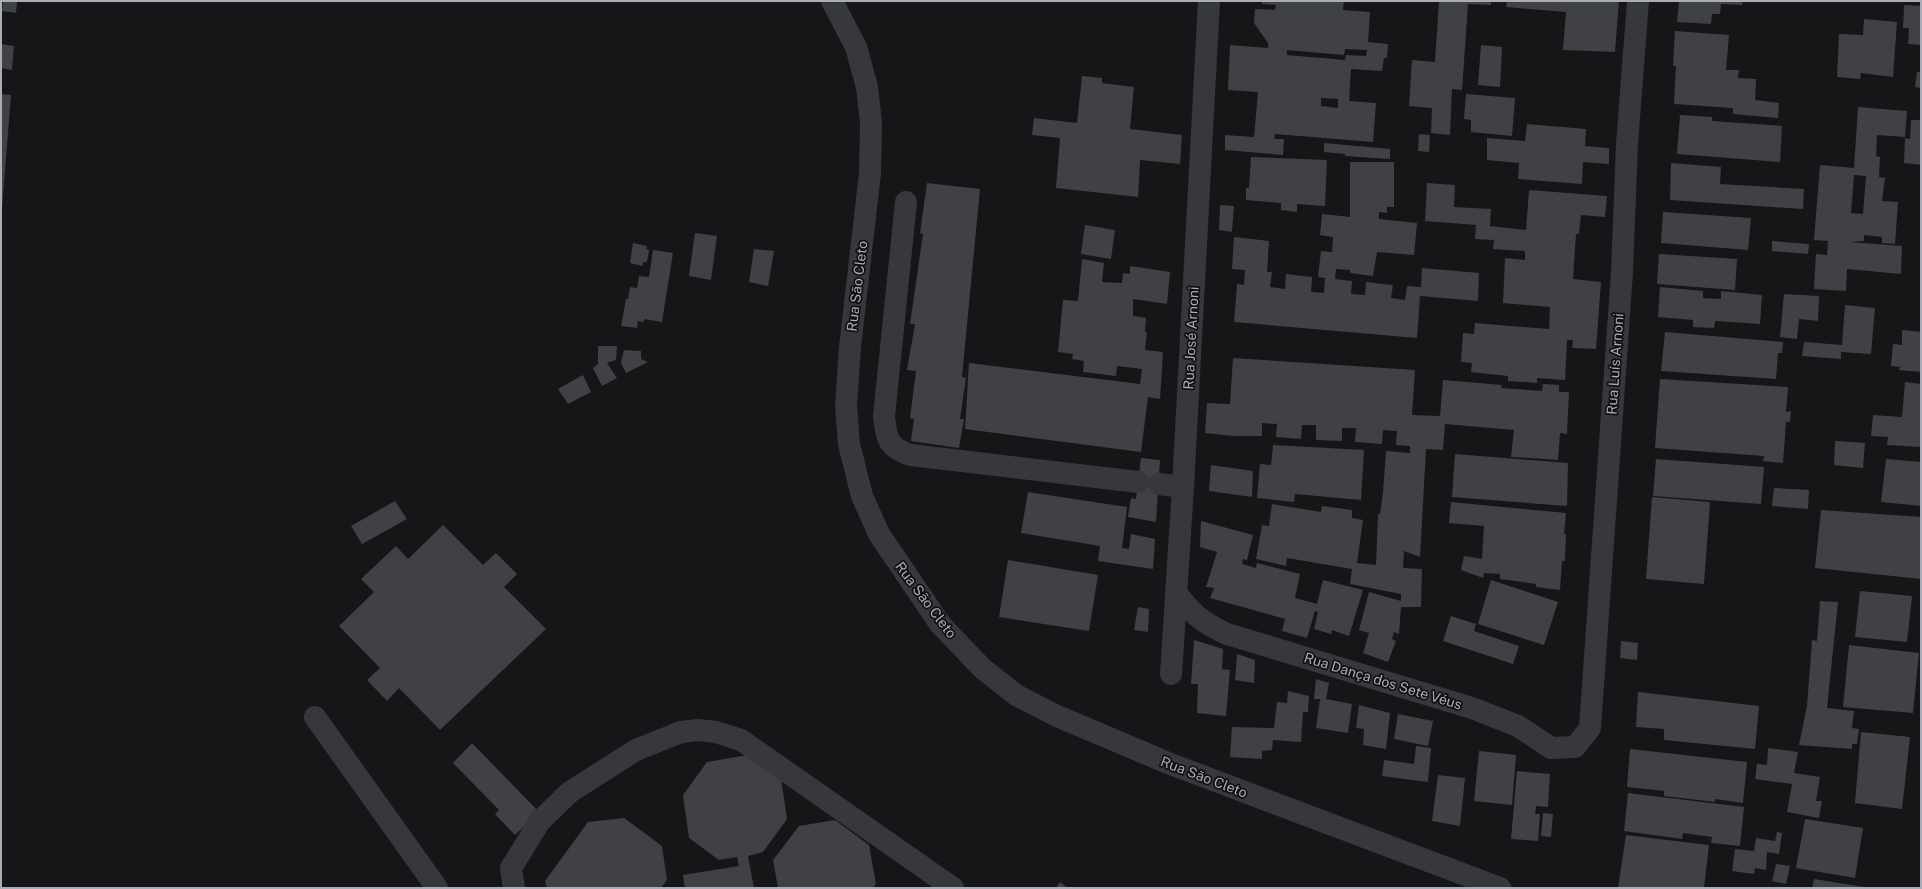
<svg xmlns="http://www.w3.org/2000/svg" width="1922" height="889" viewBox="0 0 1922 889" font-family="'Public Sans',sans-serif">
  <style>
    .building { fill: #404145; fill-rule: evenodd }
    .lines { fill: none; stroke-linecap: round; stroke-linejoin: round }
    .minor { stroke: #37383d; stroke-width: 22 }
    .labels { text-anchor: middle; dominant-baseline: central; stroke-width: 3.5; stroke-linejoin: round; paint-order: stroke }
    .street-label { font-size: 14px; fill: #a8adb8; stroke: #111113 }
  </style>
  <rect width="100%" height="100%" fill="#161618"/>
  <path class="building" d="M3,1L17,2L16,13L2,11Z
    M1262,1H1344L1343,10L1370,12L1368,42L1388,44L1387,58H1384L1382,71L1351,69L1349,101L1376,103L1373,142L1275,134L1274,139H1284L1283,155L1225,150V135L1254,137L1258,92L1228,90L1230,45L1268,48V43L1254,23L1255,9L1275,10L1276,5L1262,4ZM1345,49L1367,50L1366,56L1346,55L1345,60L1287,55V50L1344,55ZM1321,98L1338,99V108L1321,106Z
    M1439,1H1491V5L1468,4L1462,90L1452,89L1450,135L1431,133L1432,108L1409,106L1412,60L1435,62Z
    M1507,1H1619L1615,52L1563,50L1566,12L1506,7Z
    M1679,1H1743L1742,5L1721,4L1720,14H1712L1711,24L1677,22Z
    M1904,5L1921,6V45L1908,44L1909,28H1903Z
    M1864,19L1897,22L1893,77L1861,73L1860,79L1837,77L1839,34L1863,35Z
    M1675,31L1729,35L1726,70H1739L1738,78L1756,79L1755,100L1779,103L1778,118L1733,114V108L1674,104L1676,66H1673Z
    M1,44L14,46L12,70L1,68Z
    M1481,45L1502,47L1500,87L1478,85Z
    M1917,72H1921V88L1915,87Z
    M1082,76L1102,78V83L1134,87L1130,129L1182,135L1180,164L1140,160L1138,197L1056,188L1060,138L1032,135L1034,118L1077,123Z
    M1,94L11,95L2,209H1Z
    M1466,94L1515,98L1512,136L1471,132V120L1464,119Z
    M1858,107L1907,111L1905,137L1877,135L1876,156L1880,157L1879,177L1885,178L1882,201L1898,202L1895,244L1882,243V237L1864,235V241L1849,242L1902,246L1901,274L1847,269L1846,291L1814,289L1816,254L1827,255L1828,241L1814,240L1820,165L1854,168ZM1854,175L1866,176L1863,214L1851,213Z
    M1680,115L1712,117V121L1782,126L1780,162L1677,154Z
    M1911,120H1921V165L1904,163L1905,138L1910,139Z
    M1527,124L1586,129L1585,146L1609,148V164L1583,162L1582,184L1518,179L1519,163L1487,160V138L1525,141Z
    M1419,134L1430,135L1429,152L1418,151Z
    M1324,143L1390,149V159L1345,156V154L1324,152Z
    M1251,157L1327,160L1325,206L1297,204V212L1281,210V203L1246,200V188H1249Z
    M1350,162H1394V207H1387V213L1379,212V219L1417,223L1414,255L1377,252L1373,276L1350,273V270L1336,269L1335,279L1352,281L1351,294L1365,295L1366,282L1393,285L1391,298L1405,300L1407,286L1421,287L1422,268L1479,273L1478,301L1420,296L1417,338L1234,322L1237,284L1244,285L1245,270L1232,269L1234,237L1269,241L1267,272H1272L1270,287L1285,289L1286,274L1312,277L1311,292L1324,293L1325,278L1318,277L1321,251L1332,252L1333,237L1320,235L1322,214L1350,217Z
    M1671,163L1721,167L1720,184L1804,189L1803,209L1670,200Z
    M927,183L980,189L962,377L966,378L960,419H964L959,448L911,441L914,419L910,418L916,371L907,370L915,324H910L923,234L920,233Z
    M1427,183L1455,185L1454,207L1491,209L1490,226L1526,230L1529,190L1607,196L1605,217L1581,215L1579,234H1576L1573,279L1601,282L1596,349L1572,348L1573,340H1567L1565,380L1537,378V383L1508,381V376L1471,372L1472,363L1461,362L1463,333L1474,334L1475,323L1549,329L1550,307L1503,303L1505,258L1525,260V251L1493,249L1494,240L1475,239L1476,225L1425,221Z
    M1220,205L1234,206L1232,232L1219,230Z
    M1663,212L1751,218L1748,250L1661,243Z
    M1085,225L1115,230L1111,259L1081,254Z
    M695,233L717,236L711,280L689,276Z
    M1772,241L1809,244L1808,254L1772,251Z
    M633,243L647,246L646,249L649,250L647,262H643V266L630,263Z
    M754,249L774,251L768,286L749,282Z
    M653,250L673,253L662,322L644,319V322L638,321L637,328L621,326L626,299H628L630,287L637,288L639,276L649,277Z
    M1659,254L1737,259L1735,290L1657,284Z
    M1082,259L1104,263L1102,282L1122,283L1123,273L1130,274V266L1170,272L1167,304L1133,299V316L1146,318L1145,332H1147L1145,350L1163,352L1160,399L1148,397L1141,452L965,429L969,363L1140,384L1142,369L1117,366L1116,376L1083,372L1084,361L1072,359L1073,354L1058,352L1063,300L1078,301Z
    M1660,287L1703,291V298L1721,299V291L1762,295L1760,324L1715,321L1714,328L1693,327V320L1658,317Z
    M1784,294L1819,296L1818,321L1799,319L1797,339L1780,337Z
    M1845,305L1875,308L1871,354L1841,352V359L1802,356L1804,342L1842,345Z
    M1902,330L1921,332V372L1899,370L1900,367L1891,366L1893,344L1902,345Z
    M1665,332L1783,342L1782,353H1778L1776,379L1661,371Z
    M598,346H617L616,360L607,363L617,378L602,386L593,368L598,364Z
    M624,350L641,351V359L648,362L626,373L621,363Z
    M1233,358L1415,370L1412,415L1440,416L1443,380L1502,385L1501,388L1542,391L1543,384L1559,385V392H1569L1567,434L1560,433L1558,460L1530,458L1511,457L1514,430L1445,424L1443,450L1426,449L1420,557L1404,551L1403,568L1422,569L1421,607H1401L1399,634L1394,632L1392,639L1396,641L1388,662L1363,653L1369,633L1359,630L1369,592L1401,601V594L1350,584L1352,569L1287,558L1286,566L1256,559L1262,525L1269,526L1272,504L1321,512L1322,506L1352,510V518L1363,520L1357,563L1376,565L1378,514H1380L1383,492L1386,451L1410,453V446L1396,445L1397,431L1383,430L1382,444L1355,442L1356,428H1342V441L1316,440V425H1302L1301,439L1276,437L1277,424L1262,423V436H1234L1205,433L1207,403L1230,404Z
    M583,375L591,392L568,404L558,389Z
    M1660,379L1788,387L1786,412L1791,411L1790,422H1786L1783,463L1763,461L1764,456L1655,448Z
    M1905,382L1921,384V447L1887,445L1888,437L1871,436L1873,415L1902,417Z
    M1835,441L1865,443L1863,468L1834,465Z
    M1273,445L1364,450L1361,500L1295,494L1294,502L1257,498L1260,464L1271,465Z
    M1455,454L1568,463L1567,506L1452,497Z
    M1141,458L1160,460L1156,522L1128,517L1131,498L1136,499Z
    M1656,459L1764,467L1761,504L1653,496Z
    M1886,459L1921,462V506L1881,502Z
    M1211,465L1253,471L1252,497L1209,491Z
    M1774,488L1809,490L1808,509L1772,506Z
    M1028,492L1127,507L1122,548L1129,549L1131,534L1155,539L1153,569L1098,561L1100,546L1021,533Z
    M1652,497L1710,502L1704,584L1646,579Z
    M395,501L407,519L362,544L351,526Z
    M1451,502L1566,513L1564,534H1566L1565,561H1562L1560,590L1536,587V584L1500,579V574L1484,573L1483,578L1461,570L1464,556L1482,559L1484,526L1449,523Z
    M1821,510L1921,517V579L1815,568Z
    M1201,521L1253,535L1247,560L1243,559L1242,564L1256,568L1257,563L1300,574L1295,598L1317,604L1323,580L1363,590L1349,636L1332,630L1331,634L1314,629L1318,612L1315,611L1307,638L1282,631L1285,619L1210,598L1214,588L1206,587L1217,552L1200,547Z
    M443,525L483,565L496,553L517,574L504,587L546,629L440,730L399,688L387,701L367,680L380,668L339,626L374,592L361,579L396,546L408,559Z
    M1008,560L1098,575L1089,631L999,617Z
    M1491,580L1558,602L1544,645L1478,624Z
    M1860,591L1912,596L1907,642L1855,637Z
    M1820,601L1838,602L1827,708L1854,711L1852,728L1859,729L1857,744H1852V749L1799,745L1807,706L1812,640L1817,641Z
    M1138,607L1149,609L1148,632L1134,630Z
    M1451,616L1476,624L1474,631L1519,646L1513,664L1443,641Z
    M1194,640L1223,649L1222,669L1230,670L1226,716L1197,713L1198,684H1191Z
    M1621,641L1638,643L1637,660L1620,658Z
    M1849,645L1919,653L1913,713L1843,707Z
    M1237,654L1255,660L1254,683L1235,680Z
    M1316,679L1329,683L1326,699L1352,704L1348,733L1316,728L1320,699H1314Z
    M1288,691L1309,696L1308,712H1303L1301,742L1273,740L1272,750L1262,751V759L1230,757L1232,727L1274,728L1277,702L1287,703Z
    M1638,692L1759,706L1755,749L1664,740V729L1636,727Z
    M1359,705L1390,713L1386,749L1363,745L1364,729L1356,728Z
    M1398,714L1433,721L1428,746L1394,739Z
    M1861,732L1910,737L1902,809L1855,803Z
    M472,743L539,812L515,835L495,814L499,810L453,763Z
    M1416,746L1431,748L1428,782L1382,776L1384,760L1414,764Z
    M1768,748L1798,752L1794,773L1820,777L1816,801H1822L1819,818L1787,812L1792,784L1755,779L1757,764L1767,765Z
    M1630,749L1747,762L1743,803L1715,799V802L1664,796V791L1627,787Z
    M1479,751L1516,755L1512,805L1474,801Z
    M748,755L781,779L787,819L763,852L748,856L754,888H685L683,875L739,866L737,857L719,860L689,838L683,795L707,762Z
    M1517,771L1550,774L1548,807L1536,806L1535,814H1540L1538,841L1511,839Z
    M1438,775L1465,778L1460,826L1432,821Z
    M1628,793L1744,807L1740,846L1711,843L1712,837L1683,833L1682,839L1624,831Z
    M1543,813L1553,814L1551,837L1541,836Z
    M624,818L662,846L667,880L661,888H547L545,881L588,822Z
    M1805,819L1863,828L1855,878L1796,868Z
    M835,820L869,845L876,884L873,888H778L773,860L799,826Z
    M1777,832L1782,833L1779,854L1767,852L1766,870L1755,868L1754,874L1732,871L1735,849L1754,851L1756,838L1775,841Z
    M1626,835L1709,845L1704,888H1618Z
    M1776,864L1790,866L1786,884L1772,881Z
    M1814,879L1864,887V888H1812Z
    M1060,882L1068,888H1056Z"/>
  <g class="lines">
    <path class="minor" d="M832,1L856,47L867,87L871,123L870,173L850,347L846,406L849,444L862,496L879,534L940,624L982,668L1016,695L1057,716L1168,763L1500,888
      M906,202L884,416C886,438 888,448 911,455L1138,482
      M1159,484L1183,487
      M1176,593C1194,615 1201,622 1227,634L1472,708L1518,726L1551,748L1575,747L1590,728L1622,272L1627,144L1638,1
      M1171,674L1183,487L1209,1
      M315,717L437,888
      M514,888L511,868L540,821L570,792L636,750L681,732L698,730L716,732L741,740L953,888"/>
  </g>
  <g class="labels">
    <g class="street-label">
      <text transform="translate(857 286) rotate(-83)">Rua São Cleto</text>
      <text transform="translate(1191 338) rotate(-87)">Rua José Arnoni</text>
      <text transform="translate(1615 364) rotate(-86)">Rua Luís Arnoni</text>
      <text transform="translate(926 600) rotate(53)">Rua São Cleto</text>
      <text transform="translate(1383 681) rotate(17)">Rua Dança dos Sete Véus</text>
      <text transform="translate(1204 777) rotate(21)">Rua São Cleto</text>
    </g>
  </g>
  <rect width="1922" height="889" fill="none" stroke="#a8adb8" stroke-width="4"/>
</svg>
